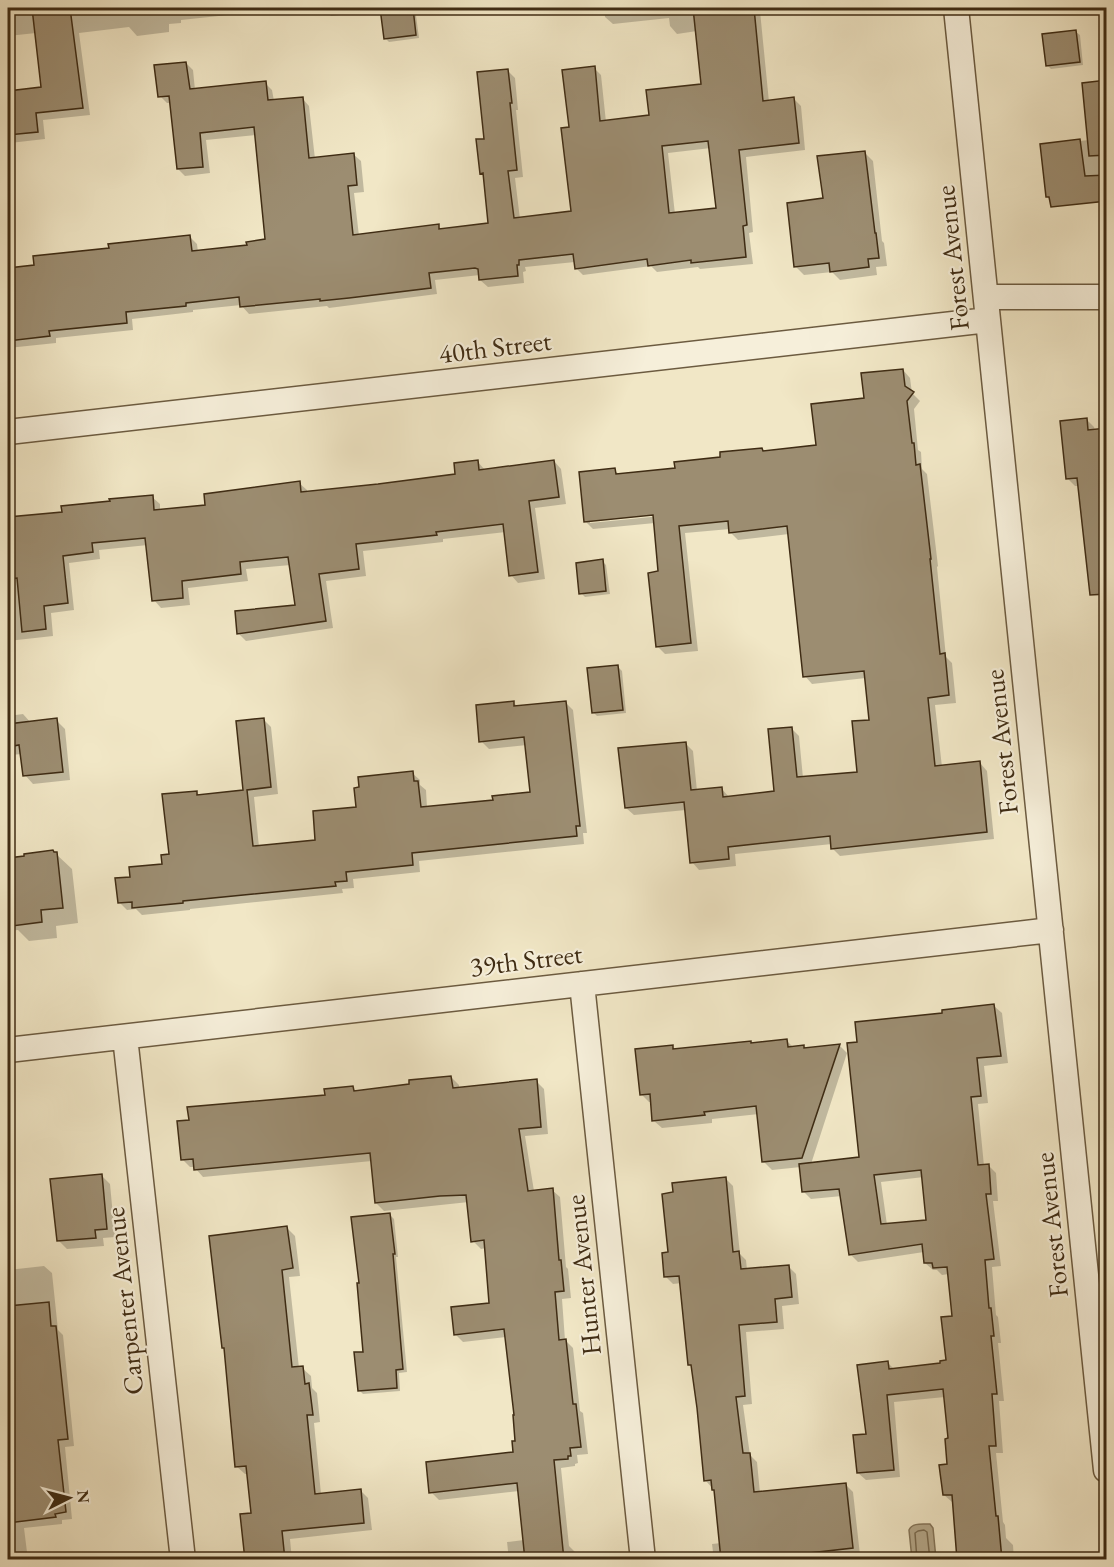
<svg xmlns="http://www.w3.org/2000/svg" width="1114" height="1567" viewBox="0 0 1114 1567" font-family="'EB Garamond',serif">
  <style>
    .water { fill: #b4a789; stroke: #85765a; stroke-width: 1.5 }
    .shadow { fill: #0003; fill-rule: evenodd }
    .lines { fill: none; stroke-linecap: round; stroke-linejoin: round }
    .shore { stroke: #7a6a4e; stroke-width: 1.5 }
    .building { fill: #9c8d71; stroke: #3f2c14; stroke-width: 1.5; fill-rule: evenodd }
    .street-casing { stroke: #6c5b40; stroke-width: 27 }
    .street { stroke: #f6efda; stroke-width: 24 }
    .labels { text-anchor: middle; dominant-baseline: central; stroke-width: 4.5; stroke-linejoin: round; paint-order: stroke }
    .street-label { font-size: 27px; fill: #3f2c14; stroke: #f6efda }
  </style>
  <rect width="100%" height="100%" fill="#f1e7c6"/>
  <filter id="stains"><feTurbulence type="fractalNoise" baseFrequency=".00333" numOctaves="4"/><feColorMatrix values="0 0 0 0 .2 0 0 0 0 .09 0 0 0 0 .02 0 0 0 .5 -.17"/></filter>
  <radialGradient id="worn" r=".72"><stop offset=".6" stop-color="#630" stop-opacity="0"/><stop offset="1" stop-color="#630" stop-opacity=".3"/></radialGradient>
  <path class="water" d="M927,1524H930L933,1528L936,1559H912L909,1530C912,1523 921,1524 927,1524Z"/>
  <path class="shadow" d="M8,8H246L247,13L181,20V23L169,24V32L137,36L129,27L79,33L90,115L43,120L45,139L10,143L8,141V92L43,88L36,33L8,36Z
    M323,8H369L370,12L331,16Z
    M382,8H415L419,38L389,42L385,38Z
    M530,8H560V9L535,12Z
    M604,8H696L697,9L715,8H756L760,11L769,102L794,99L801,106L805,150L746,157L753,232L749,233L753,264L700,269L698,267L657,272L651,266L583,275L576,268L575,262L525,267L526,271L523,272L524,283L488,287L480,280V275L435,280L437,294L329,308L327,306L249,314L241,305L193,310V312L132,319L133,330L56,338V343L8,348V269L36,266L111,249L190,237L197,244L198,252L248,247L266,241L257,135L206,140L210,173L185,176L178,169L171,103H167L160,96L186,63L193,70L195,90L265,83L272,90L274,101L302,98L309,106L315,159L353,154L361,161L364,192L354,193L359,236L438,226L442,230L490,225L485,176L482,173L486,140L508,71L515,78L518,110H516L523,177L515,178L520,219L572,212L571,128L594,68L601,75L606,122L650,117L703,85L697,31L677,34L670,26L669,18L613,24L605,17ZM711,148L717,210L675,214L668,153Z
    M1076,32L1080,35L1083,65L1051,69L1047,65Z
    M1106,82V201L1059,205L1055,204L1048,197L1042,145L1089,140Z
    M864,152L873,161L882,241L884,243L887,266L876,267L877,275L840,280L832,272L804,275L796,267L825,200Z
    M903,370L910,378L912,393L920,401L914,409L918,450L921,452L922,469L927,474L938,566L937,567L946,657L952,663L956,703L935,705L942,767L980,763L987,771L994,839L840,856L832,848V844L735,854L736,866L699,870L692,862L686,810L634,815L626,808L685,743L693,751L697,791L721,788L729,797L776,793L791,728L799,736L803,778L859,773L870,721L866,678L812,684L805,676L789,534L738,540L730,532V529L685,533L698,651L665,654L657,646L660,573L655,523L593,529L586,522L614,470L620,475L676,469L762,449L765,452L817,447L866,399ZM661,513V516L590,523V520Z
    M1086,419L1094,427L1095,431L1080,486H1075L1067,478Z
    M477,461L485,470L554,461L561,469L566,504L535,508L545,579L518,583L511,575L506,532L443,539V542L363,551L366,576L326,581L333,628L246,641L239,634L297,606L291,565L246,569L248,581L188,588L190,605L161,608L154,600L148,545L99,550L100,559L69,563L74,610L51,613L53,636L8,641V511L14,518L63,513L152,497L160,504V511L206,506L299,483L307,490V493L457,475Z
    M602,561L606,565L610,594L585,597L581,593Z
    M618,667L622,671L626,713L597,716L593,712Z
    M513,702L518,707L565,702L573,710L587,833H583L584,844L419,861L420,872L353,879L354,888L342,889L343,893L190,909V910L142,915L136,909L127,910L119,902L131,878L164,865L170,855L196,792L200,796L245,791L263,719L271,727L278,794L254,797L259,847L317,841L357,809L412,773L420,780V785L426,790L427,808L494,801L532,793L527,745L489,749L481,741Z
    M23,714L31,723L56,720L65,729L70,780L33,784L25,775L22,754L11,755L8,752V716Z
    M56,854L72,869L78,923L56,926L57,938L29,941L18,930L8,931V859Z
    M994,1006L1002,1013L1008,1063L984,1066L988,1103L978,1104L984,1166L988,1165L996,1173L998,1201H993L1001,1266L992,1267L996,1315L998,1317L1001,1343H998L1004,1401H999L1003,1453H996L1003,1522L1005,1525L1006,1538L1013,1545L1014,1560H965L954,1502H952L944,1495L949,1465L950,1440L945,1397L894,1402L900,1477L866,1480L858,1473L888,1363L895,1370L942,1364L947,1362L954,1318L949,1274L942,1275L937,1270H933L925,1263L924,1252L858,1262L850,1254L842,1196L811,1199L804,1192L801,1167L772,1170L764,1162L759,1114L712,1119V1123L662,1128L654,1121L652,1102H649L641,1094L672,1046L677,1051L752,1045L786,1040L793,1047L803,1046L805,1049L839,1045L847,1053L811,1164L860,1159L859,1043L944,1014ZM924,1177L928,1221L887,1225L881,1182Z
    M451,1077L459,1085V1089L536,1081L544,1089L548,1134L525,1136L534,1191L552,1190L560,1197L566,1267L568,1269L571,1298L562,1299L565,1340L573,1348L580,1411L583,1413L588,1454L577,1455L578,1463L575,1464V1466L561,1468L569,1546L577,1554L578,1560H509L507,1542L524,1540L519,1491L439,1500L431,1492L515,1453L517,1442L506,1337L463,1342L455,1334L491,1304L486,1248L481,1249L473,1241L469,1202L384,1211L376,1203L372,1161L203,1177L196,1169L195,1167H190L182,1159L327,1096L352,1088L357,1092L411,1085Z
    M101,1175L110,1184L115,1237L103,1238L104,1246L67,1249L58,1240Z
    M725,1178L733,1186L740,1254L746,1260L747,1270L788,1266L796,1274L799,1304L782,1306L784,1329L746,1332L752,1404L743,1405L750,1455L757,1462L760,1493L845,1484L853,1492L860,1555L820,1560H714L712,1544L721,1543L715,1491L705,1480L698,1408L692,1367L690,1364L682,1283L673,1284L665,1276L670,1253Z
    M390,1215L394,1219L398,1257H396L407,1372L399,1373L400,1391L363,1394L359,1390Z
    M287,1228L295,1236L300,1276L289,1277L299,1368H302L311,1376L312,1388L317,1393L320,1422L314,1423L321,1494L360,1490L368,1498L372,1530L290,1539L292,1560H246L252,1514L248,1474H245L236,1466L225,1350L223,1348Z
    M44,1266L52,1273L58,1330L63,1335L74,1446L65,1447L72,1519L62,1520V1524L24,1528L28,1560H8V1270Z"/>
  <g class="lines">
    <path class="shore" d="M917,1560L915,1533L918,1531L924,1530L927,1532L930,1560"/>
  </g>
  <path class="building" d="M32,8H70L83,108L36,113L38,132L8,135V91L41,87Z
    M380,8H413L416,35L384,39Z
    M693,8H754L763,101L794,97L799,143L739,150L747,225L743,226L746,257L691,263V260L648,266L647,259L575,269L573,254L519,260V265H517L518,276L479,280L478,269L475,268L429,273L431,288L349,298L320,301V299L240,307L239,297L186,303V306L126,312L127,323L49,331L50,336L8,341V268L34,265L33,256L109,248L108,244L190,235L192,251L247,245L246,242L265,239L254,127L200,133L203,167L177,169L169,96L158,97L154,65L186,62L190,89L266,81L268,100L303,97L309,158L354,153L357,185L348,186L353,235L439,224V229L488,223L483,173L480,174L476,139H484L477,72L508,69L512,103H510L517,170L508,171L514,218L571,211L561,128L569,127L562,70L595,66L600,121L649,115L646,90L701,84ZM708,141L716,208L669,213L662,146Z
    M1076,30L1080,62L1046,66L1042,34Z
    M1107,80V155L1089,156L1082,83Z
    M1080,139L1085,176L1107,175V201L1051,207L1049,197H1046L1040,144Z
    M865,151L875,233H876L879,258L868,259L869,267L830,272L829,263L794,267L787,203L823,198L817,156Z
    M903,369L905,386L914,392L907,401L912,443H914L916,465L920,464L931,559H930L940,654L945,653L949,695L928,698L935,766L980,761L987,832L831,849L830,836L728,847L729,859L690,863L684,802L625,808L618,748L686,742L691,790L722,787L723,797L774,791L768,729L792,727L797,777L857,772L852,721L869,720L864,671L803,677L787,526L729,533L728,521L679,526L691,643L656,647L648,573L658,571L653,515L584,522L579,472L615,468L616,474L675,468L674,462L720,457V452L762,448L763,451L816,445L811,404L864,398L861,373Z
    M1087,418L1088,430L1107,428V594L1090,595L1077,478L1066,479L1060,421Z
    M478,460L479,470L554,460L559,497L529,501L538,572L509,576L503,524L436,532L437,535L356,544L359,569L319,574L326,621L237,634L235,611L295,605L288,557L240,562L241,574L182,581L183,598L152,601L145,538L92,543L93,552L63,556L68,603L44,606L46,629L22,632L17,578L8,579V517L62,512L61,506L110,501L109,499L153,495L154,510L205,505L204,494L300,481L301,492L378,484L455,474L454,463Z
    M603,559L606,591L579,594L576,563Z
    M618,665L623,710L592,713L587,668Z
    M514,701V706L566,701L580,826H576L577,836L412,853L413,865L346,872L347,881L335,882L336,886L183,901V903L132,908V902L118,903L115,878L130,877L129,867L162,864L161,855L169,854L162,794L197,791V795L243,790L236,721L264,718L271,787L247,790L253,846L315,840L313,811L356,807L354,788L359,787L358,777L413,771L414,781H418L421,807L493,800L492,796L530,792L524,737L479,742L476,705Z
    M57,718L63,772L23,776L19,745L8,747V724Z
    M53,850L54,852H57L63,908L41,910L42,922L12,926L11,914H8V858L24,856V854Z
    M994,1004L1001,1056L977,1058L981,1096L971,1097L978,1165L989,1164L991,1194H986L994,1259L985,1260L989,1308H991L994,1336H991L997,1394H992L996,1446H989L996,1516H998L1002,1560H957L952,1495H943L939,1465L947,1464L945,1439L948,1438L943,1389L887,1395L894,1470L857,1473L853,1435L866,1434L857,1365L888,1361L889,1369L940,1363V1361L946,1360L941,1317L952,1316L947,1267L933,1268L932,1263H924L922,1244L849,1255L839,1189L802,1192L799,1164L859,1157L847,1043L857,1042L855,1022L942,1013V1010ZM921,1170L926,1220L881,1224L874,1175Z
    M787,1039L788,1047L804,1045V1048L840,1044L802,1158L762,1162L756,1106L704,1112L705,1115L652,1121L650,1094L640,1095L635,1049L673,1045V1049L751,1041V1043Z
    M451,1076L453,1088L537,1079L541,1127L519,1129L528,1191L553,1188L559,1260H561L564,1291L555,1292L559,1340L566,1339L573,1404H576L581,1447L570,1448L571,1456H568V1459L554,1460L564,1560H525L517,1483L429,1493L426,1462L513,1452L512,1441H515L513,1415H514L504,1329L454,1335L451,1307L489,1303L484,1240L471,1242L466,1195L440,1196L375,1203L370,1153L194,1170L193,1159L181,1160L177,1121L189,1120L187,1107L325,1095L324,1089L353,1086L354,1091L409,1084V1080Z
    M102,1174L107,1229L95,1230L96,1238L57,1241L50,1179Z
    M726,1177L733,1252L739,1251L741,1269L789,1265L792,1297L775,1299L777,1322L739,1325L745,1396L736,1397L743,1453H750L754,1492L846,1483L853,1548L783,1556V1560H721L714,1490H712L711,1480L704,1481L697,1408L691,1365H688L679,1276L664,1277L662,1253L668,1252L662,1194L673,1192L672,1183Z
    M390,1213L395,1254H393L403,1369L396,1370L397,1388L358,1391L354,1352H363L357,1283H359L351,1217Z
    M287,1226L293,1268L282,1270L292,1367L303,1366L305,1384L309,1383L313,1415H307L315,1494L361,1489L364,1523L282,1531L285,1560H245L240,1514L251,1513L246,1466L235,1467L224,1348H222L209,1236Z
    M49,1302L51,1326H56L68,1439L58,1440L66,1512L55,1514L56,1517L8,1523V1306Z"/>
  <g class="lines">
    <g class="street-casing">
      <path id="street" d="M956,8L1106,1470
        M986,297H1106
        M8,432L988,320
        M582,984L643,1560
        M125,1037L183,1560
        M8,1050L1051,930"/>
    </g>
    <use href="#street" class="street"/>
  </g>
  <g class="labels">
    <g class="street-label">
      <text transform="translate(952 258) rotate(-96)">Forest Avenue</text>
      <text transform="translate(495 347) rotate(-7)">40th Street</text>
      <text transform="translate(1001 742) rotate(-96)">Forest Avenue</text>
      <text transform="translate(526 960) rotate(-7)">39th Street</text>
      <text transform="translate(1051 1225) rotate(-96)">Forest Avenue</text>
      <text transform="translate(583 1275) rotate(-96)">Hunter Avenue</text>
      <text transform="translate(124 1301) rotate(-96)">Carpenter Avenue</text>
    </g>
  </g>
  <rect width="1114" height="1567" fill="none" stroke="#f1e7c6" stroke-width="30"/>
  <rect x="9" y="9" width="1096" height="1549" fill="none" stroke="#3f2c14" stroke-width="3"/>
  <rect x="15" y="15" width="1084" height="1537" fill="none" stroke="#3f2c14" stroke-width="1.5"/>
  <g transform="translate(69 1498) rotate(84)" stroke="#f6efda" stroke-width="4.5" paint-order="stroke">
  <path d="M0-4.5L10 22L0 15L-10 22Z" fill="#3f2c14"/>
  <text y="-9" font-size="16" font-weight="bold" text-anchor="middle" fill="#3f2c14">N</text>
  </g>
  <rect width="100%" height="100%" filter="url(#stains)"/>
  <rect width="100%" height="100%" fill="url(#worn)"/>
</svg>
